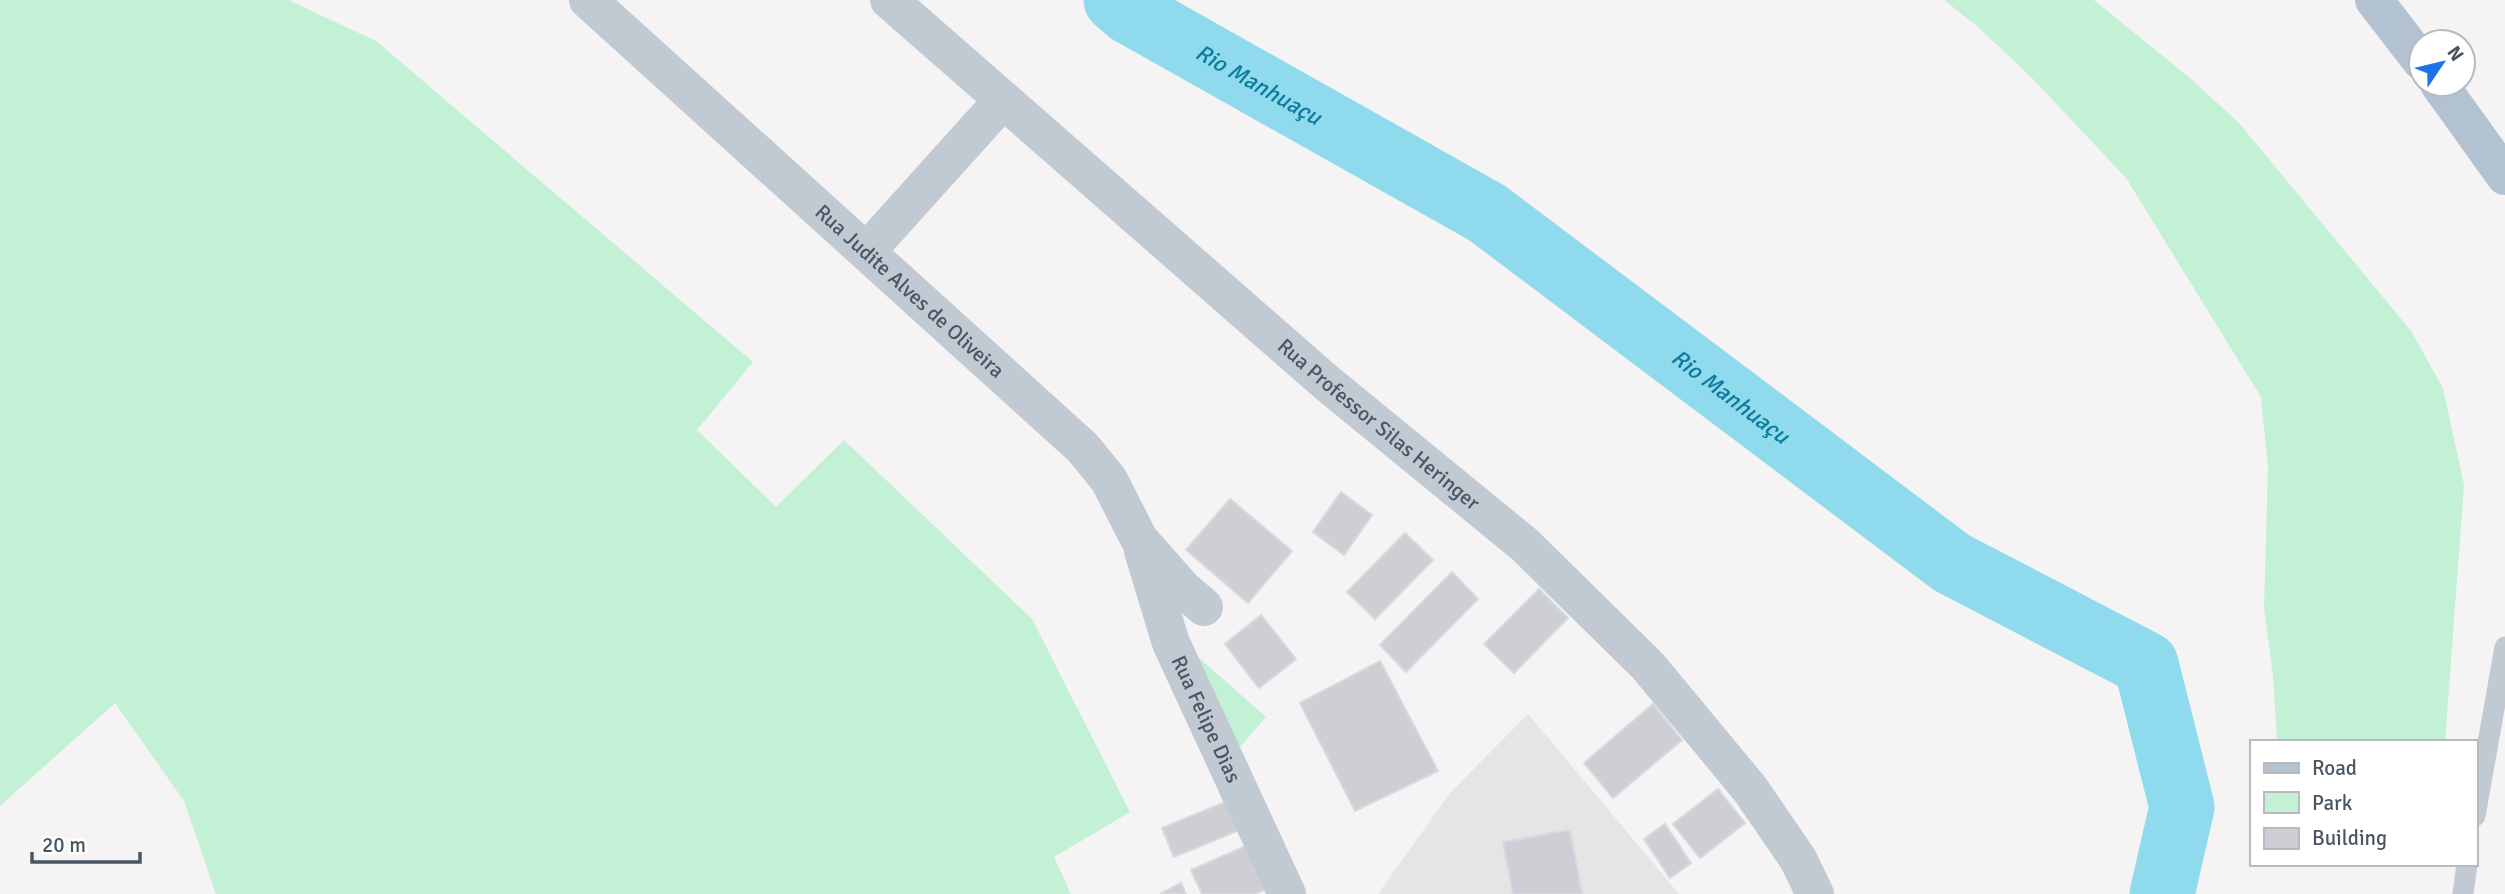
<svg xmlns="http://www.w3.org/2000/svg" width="2505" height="894" viewBox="0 0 2505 894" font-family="Signika,sans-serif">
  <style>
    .education { fill: #e6e4e5 }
    .green { fill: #c3f1d5 }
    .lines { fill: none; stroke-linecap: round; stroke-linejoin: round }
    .river { stroke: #90daee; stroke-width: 65 }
    .building { fill: #cdcfd5; stroke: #d7d9de; stroke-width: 2 }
    .service { stroke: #c1cad2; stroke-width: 21 }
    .minor { stroke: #c1cad2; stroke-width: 38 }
    .primary { stroke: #b3c2d1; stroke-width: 38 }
    .labels { text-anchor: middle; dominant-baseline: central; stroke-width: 5; stroke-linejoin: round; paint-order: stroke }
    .street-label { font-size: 21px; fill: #4a5661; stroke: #fff }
    .water-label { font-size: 23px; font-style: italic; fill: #0c7c9b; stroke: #fff }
  </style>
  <rect width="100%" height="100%" fill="#f5f3f3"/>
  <path class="education" d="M1528,714L1679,894H1378L1450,793Z"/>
  <path class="green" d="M0,0H288L376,41L753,362L697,430L776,507L844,440L1032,619L1130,812L1054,857L1071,894H216L184,801L115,703L0,806Z
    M1944,0H2094L2191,79L2239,123L2411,331L2443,388L2464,485L2445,742H2277L2273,677L2264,607L2268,467L2261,397L2126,178L2032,78L1978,27Z
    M1181,642L1266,717L1218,773Z"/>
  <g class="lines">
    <path class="river" id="s1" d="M1116,0L1130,12L1487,213L1952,563L2146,664L2182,807L2162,894"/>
  </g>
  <path class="building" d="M1341,492L1372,515L1344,555L1313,532Z
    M1230,499L1292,551L1248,603L1186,550Z
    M1405,533L1433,560L1375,619L1347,592Z
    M1452,572L1478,599L1406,672L1380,645Z
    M1539,589L1568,618L1514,673L1484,644Z
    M1261,615L1296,659L1259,688L1225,644Z
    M1380,661L1438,771L1355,811L1300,703Z
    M1653,704L1682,740L1613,798L1584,763Z
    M1718,789L1745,823L1700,858L1673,824Z
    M1230,800L1242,829L1174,857L1162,828Z
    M1665,824L1691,863L1670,878L1644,839Z
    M1570,830L1582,894H1513L1503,842Z
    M1250,844L1270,887L1255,894H1202L1191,870Z
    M1181,883L1186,894H1160Z"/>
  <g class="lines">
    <path class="service" d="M2475,816L2505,647
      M2463,894L2467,864"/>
    <g class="minor">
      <path id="s2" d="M588,0L1083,448L1109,480L1139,539L1183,589L1204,607"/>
      <path id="s3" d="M889,0L1327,383L1525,545L1648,666L1750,789L1798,859L1815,894"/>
      <path d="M867,251L1003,100"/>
      <path id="s4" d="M1143,551L1171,643L1287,894"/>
    </g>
    <path class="primary" d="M2374,0L2421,61
      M2439,84L2505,176"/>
  </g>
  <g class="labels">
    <g class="street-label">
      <text stroke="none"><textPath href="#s2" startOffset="434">Rua Judite Alves de Oliveira</textPath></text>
      <text stroke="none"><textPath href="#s3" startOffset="648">Rua Professor Silas Heringer</textPath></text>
      <text stroke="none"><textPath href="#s4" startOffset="180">Rua Felipe Dias</textPath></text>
    </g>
    <g class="water-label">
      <text stroke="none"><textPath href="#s1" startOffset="166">Rio Manhuaçu</textPath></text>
      <text stroke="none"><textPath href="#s1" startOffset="733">Rio Manhuaçu</textPath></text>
    </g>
  </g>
  <rect x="2250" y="740" width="228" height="126" fill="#ffffff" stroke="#b7bbc0" stroke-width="2"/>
  <rect x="2264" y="763" width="35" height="10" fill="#b3c2d1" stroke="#b7bbc0" stroke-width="2"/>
  <text x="2312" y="775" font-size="21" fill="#4a5661">Road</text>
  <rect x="2264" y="792" width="35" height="21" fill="#c3f1d5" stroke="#b7bbc0" stroke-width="2"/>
  <text x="2312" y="810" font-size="21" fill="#4a5661">Park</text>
  <rect x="2264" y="828" width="35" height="21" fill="#cdcfd5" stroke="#b7bbc0" stroke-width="2"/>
  <text x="2312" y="845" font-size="21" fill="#4a5661">Building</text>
  <g transform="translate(2442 63) rotate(55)"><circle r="33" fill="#ffffff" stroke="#b7bbc0" stroke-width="2"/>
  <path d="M0-5L12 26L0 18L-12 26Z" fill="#1a73e8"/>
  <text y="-10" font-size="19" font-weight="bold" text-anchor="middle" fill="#4a5661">N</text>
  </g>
  <path d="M32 852v10h108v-10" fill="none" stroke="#4a5661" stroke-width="3.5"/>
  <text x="42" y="852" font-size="21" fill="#4a5661" stroke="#ffffff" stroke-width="5" paint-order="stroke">20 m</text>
</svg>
